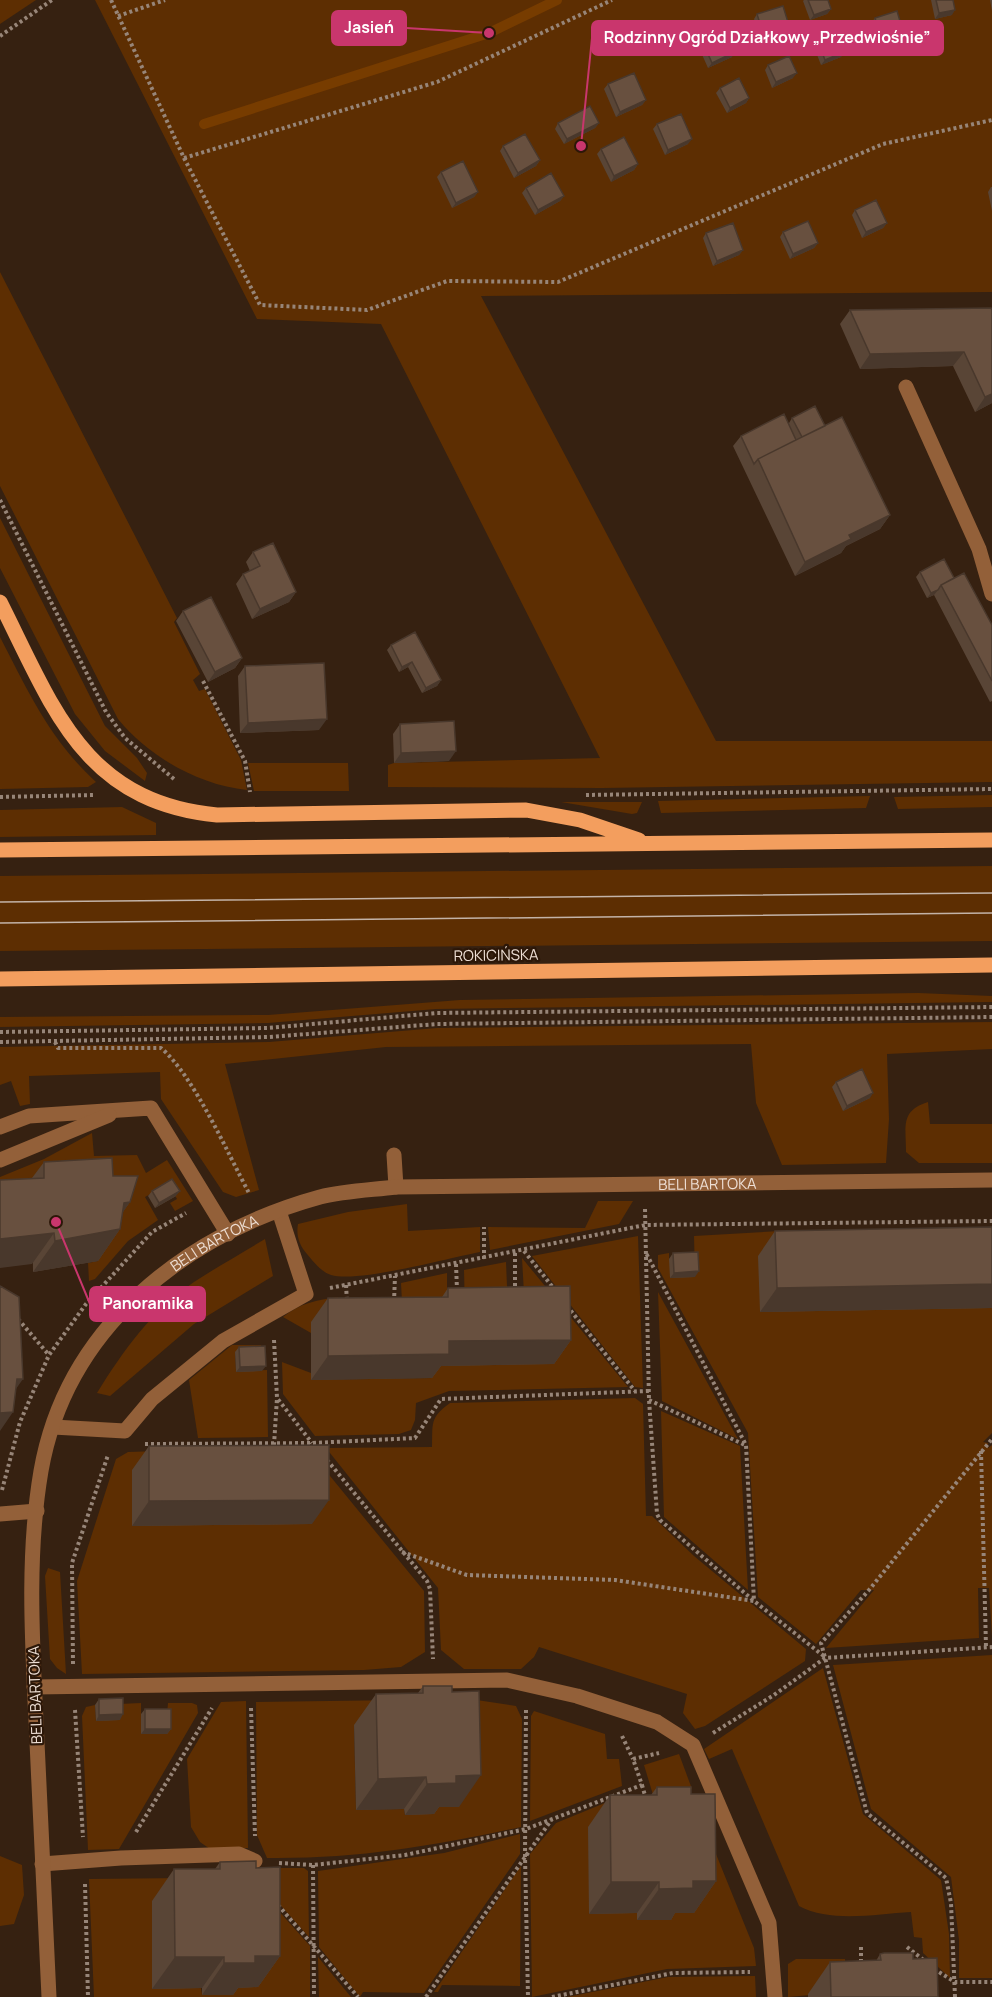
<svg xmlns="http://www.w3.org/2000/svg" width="992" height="1997" viewBox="0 0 992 1997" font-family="Manrope,sans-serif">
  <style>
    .green { fill: #5d2e02 }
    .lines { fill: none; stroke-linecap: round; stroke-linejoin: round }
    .stream { stroke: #773c00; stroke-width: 10 }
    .path { stroke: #978578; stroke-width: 4; stroke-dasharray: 3 3; stroke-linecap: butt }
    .minor { stroke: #936039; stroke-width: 15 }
    .major { stroke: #f39e5e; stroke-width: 15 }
    .tram { stroke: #c3b3a8; stroke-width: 1.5 }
    .wall { fill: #594536 }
    .shaded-wall { fill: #49382c }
    .building { fill: #68503f; stroke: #49382c; stroke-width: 1.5 }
    .labels { text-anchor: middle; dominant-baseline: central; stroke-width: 4.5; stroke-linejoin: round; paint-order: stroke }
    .street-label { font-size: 15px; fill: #eedfd5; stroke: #2c1708 }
    .leader { fill: none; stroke: #c9366d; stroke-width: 2 }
    .callout-dot { fill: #c9366d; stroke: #2c1708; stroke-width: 2 }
    .callout { fill: #c9366d; stroke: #c9366d; stroke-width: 2 }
    .callout-label { font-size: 16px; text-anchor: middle; font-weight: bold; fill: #fff }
  </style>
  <rect width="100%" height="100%" fill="#362111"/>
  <path class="green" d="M0,0H36L0,24Z
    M95,0H992V292L481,296L716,741H992V782L602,788L388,787V765L394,763L600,758L381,324L257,319Z
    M0,272L177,618L174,622L200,674L193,680L199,691L205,689L241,760L247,790C199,785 149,757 118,719L0,486Z
    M0,518L105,726L137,758L147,773L145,781L105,751L75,714L0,568Z
    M0,637C28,691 50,740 96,782L88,787L0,789Z
    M248,763H348L349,791H254Z
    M992,795V807L898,809L894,797Z
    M870,796L866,808L661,813L658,801Z
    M561,802H642L637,813L632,814Z
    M122,807L156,823V835L0,837V810Z
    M992,866V941L0,951V876Z
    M918,993L992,996V1002L436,1009L268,1023L0,1027V1017L268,1015L460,1000Z
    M992,1022V1049L887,1054L889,1119L886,1163L782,1165L756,1103L751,1044L386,1047L225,1064L259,1190L236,1197L223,1192L161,1099L160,1072L29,1076L30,1104L20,1106L11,1081L0,1085V1047L269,1042L437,1028Z
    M928,1102L930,1124H992V1163H919L906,1152C906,1126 900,1111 928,1102Z
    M92,1133L94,1156L137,1155L146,1173L167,1160L193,1201L175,1211L170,1203L177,1199L169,1184L145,1197L158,1220L128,1241L95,1279L89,1281L88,1263L98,1261L0,1196V1177L44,1159Z
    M598,1201H633L619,1224L490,1250L488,1227L585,1228Z
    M407,1204L408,1231L480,1227V1252C448,1258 359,1283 331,1275C321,1272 313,1261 307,1254C299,1245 296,1235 298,1224L348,1212Z
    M780,1231L781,1255L992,1307V1433L983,1442L988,1443V1448L992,1445V1637L989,1588H978L979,1638L826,1648L874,1590H861L816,1644L758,1597L748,1433L658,1268V1255L669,1253V1259L695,1276L694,1236Z
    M638,1236L643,1388L635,1387L532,1256Z
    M265,1239L273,1276L194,1324L110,1396L97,1393C123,1351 152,1310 194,1282C217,1267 242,1253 265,1239Z
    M522,1258L628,1387L449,1391L416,1403L415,1420L411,1430L399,1434L315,1436L283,1394L282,1362L311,1373V1380L432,1378V1366L525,1311Z
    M506,1262L508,1311L465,1312L464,1270Z
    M447,1273V1312L403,1321L401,1283Z
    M658,1292L738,1439L662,1401Z
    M338,1297L339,1322L311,1323V1333L283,1317C300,1303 317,1300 338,1297Z
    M232,1345H261L262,1351L235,1352L236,1371L267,1370L268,1437L198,1438L189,1380Z
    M635,1398L643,1404L646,1516H652L694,1556L806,1649L805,1661L705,1726L695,1729L683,1713L687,1694L539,1647L534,1657L521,1669H464L441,1650L438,1588L326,1448L432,1447C433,1424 429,1418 450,1403Z
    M661,1411L740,1446L748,1590L664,1517Z
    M308,1449L424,1591L425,1652L401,1667L364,1670L82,1674L77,1581L116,1459L128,1452L160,1451Z
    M48,1568L60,1572L66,1674L57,1668L50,1659L45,1576Z
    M992,1655V1978H959V1940L951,1877L871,1809L833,1665Z
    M823,1668L863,1814L941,1880L949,1934L950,1978L923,1953L922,1938L914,1937L911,1912C876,1914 831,1923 799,1906L732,1749L709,1759L704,1749Z
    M470,1699L516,1706L522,1719L521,1827C432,1846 359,1859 267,1858L257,1835L256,1702L401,1700L354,1726L356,1810L404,1809L405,1815L434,1807L459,1806Z
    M246,1701L248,1848L210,1849L200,1842L191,1827L187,1759L221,1702Z
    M141,1703V1734L167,1714L168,1703H192L197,1705L198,1713L119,1849L88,1850L82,1716L86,1707L95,1705L96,1721L119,1704Z
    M534,1711L605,1734L607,1759H619L622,1786L530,1821L531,1716Z
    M679,1754L692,1789L654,1798L644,1765Z
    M622,1796L638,1920H670L671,1913L694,1912L699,1812L754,1948L756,1966L667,1969L532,1997L530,1854L556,1823Z
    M520,1834V1854L424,1993L363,1992L360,1997L319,1947L318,1871L444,1853Z
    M0,1856L22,1865L24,1895L14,1924L0,1926Z
    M521,1866L520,1986L442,1985L438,1992H434Z
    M220,1868H304L308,1871L309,1937L274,1898Z
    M185,1878L202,1995L233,1994L277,1909L310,1946V1997H94L89,1879Z
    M318,1957L351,1997H319Z
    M796,1959H845V1992L788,1997V1964Z
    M755,1976L756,1997H567L668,1977Z"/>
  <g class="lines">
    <path class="stream" d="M204,124L489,33L557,0"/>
    <path class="path" d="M111,0L184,158L260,305L367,310L447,281L558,282L883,144L992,120
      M118,16L165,0
      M0,36L52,0
      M184,158L437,82L612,0
      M0,500L106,712L125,738L174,779
      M203,681L245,761L250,792
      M586,795L992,789
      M0,797L95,795
      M0,1032L268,1028L436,1013L992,1007
      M0,1042L269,1037L437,1024L992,1017
      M55,1042L58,1048H161C194,1076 227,1152 249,1193
      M645,1209L649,1400L657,1514L660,1520L754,1601L825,1657
      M524,1251L555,1290
      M515,1253V1291
      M484,1259V1227
      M456,1264L457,1290
      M346,1285L347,1302
      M330,1288L645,1225L992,1221
      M394,1302L395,1276
      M567,1306L635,1391
      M18,1319L49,1355
      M274,1340L277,1398L312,1443
      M649,1400L745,1445
      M145,1444L313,1443L415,1438L441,1399L649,1391
      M274,1445L277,1398
      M981,1451L986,1647
      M327,1460L427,1581L430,1589L433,1659
      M2,1490L20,1422L49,1355L86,1304L152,1232L186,1213
      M402,1552L467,1575L615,1580L754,1601L746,1445L646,1253
      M73,1664L72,1563L108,1455
      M251,1708L255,1836
      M75,1710L83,1837
      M526,1710L525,1856L528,1997
      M713,1733L774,1695L825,1658L992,1647
      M622,1736L633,1759
      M642,1785L646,1799
      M136,1832L212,1708
      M279,1863L313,1865L405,1855L526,1829L642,1785L633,1759L659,1753
      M313,1865L314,1997
      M85,1884L88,1997
      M278,1905L358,1997
      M861,1947V1964
      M907,1947L926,1962
      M934,1969L955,1982H992
      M426,1997L552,1819
      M552,1997L673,1973L750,1972
      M955,1997L951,1903L946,1878L867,1813L821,1643L869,1590L992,1439"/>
    <g class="minor">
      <path d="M906,387L979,549L992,594"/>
      <path d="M0,1127L29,1116L151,1108L228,1234"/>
      <path d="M394,1155L396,1187"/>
      <path d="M0,1160L109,1115"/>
      <path d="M53,1427L125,1431L152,1399L223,1341L306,1294L279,1211"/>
      <path d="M0,1514L37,1511"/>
      <path d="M34,1687L507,1680L577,1696L657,1722L693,1745L769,1923L775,1997"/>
      <path d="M42,1864L121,1858L239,1854L255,1861"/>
      <path id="s1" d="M49,1997C44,1905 40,1813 36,1721C32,1638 27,1553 41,1471C66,1328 185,1234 320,1197C344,1191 371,1190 396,1187L992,1180"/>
    </g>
    <path class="major" d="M0,602C53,707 83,802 217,815L526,810L580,820L639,840
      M0,850L992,840
      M0,979L992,965"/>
    <path class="tram" d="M0,902L992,893
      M0,923L992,913"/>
  </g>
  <path class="wall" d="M804,0H828L831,9L827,14L810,20L803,1Z
    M931,0H953L952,15L935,19Z
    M990,0H992V11Z
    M757,14L787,37L762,45L754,19Z
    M875,18L900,37L878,44L871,23Z
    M700,36L732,57L708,68L696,41Z
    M818,42L844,52L841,57L821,65L814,47Z
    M768,65L793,78L772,88L765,70Z
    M608,84L646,100L642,105L616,117L604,89Z
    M720,88L749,98L746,103L727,113L716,93Z
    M558,123H599L595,128L564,144L555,129Z
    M657,124L688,144L665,155L653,129Z
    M503,146L540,160L536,166L514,178L500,151Z
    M601,149L638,164L634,170L611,182L597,154Z
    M441,172L478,192L474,197L452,208L437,177Z
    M991,187H992V211L988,192Z
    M526,188L564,196L560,201L535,215L522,193Z
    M855,210L887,223L883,228L862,238L852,215Z
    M783,232L818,243L814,248L790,259L780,237Z
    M706,233L743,250L739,255L713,266L703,238Z
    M991,308L992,403L975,412L953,366L860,369L840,324L850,310Z
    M792,418L825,426L890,515L880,529L846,546L841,553L795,576L733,446L741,436L789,423Z
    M253,552L296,592L289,602L252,619L236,584L243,574L250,571L246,562Z
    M920,572L954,578L992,625V701L990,702L934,595L927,598L916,577Z
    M183,611L242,658L235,668L208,682L176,621Z
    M391,645L441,680L437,686L422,693L408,667L399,672L387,650Z
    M245,666L319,730L240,733L238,676Z
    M400,724L449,761L394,763L393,734Z
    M836,1082L870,1098L843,1111L832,1087Z
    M44,1162L113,1176L130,1202L122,1213L120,1229L98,1261L33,1272L32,1178Z
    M152,1191L176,1196L155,1208L148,1196Z
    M992,1227V1308L760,1312L758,1256L775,1231Z
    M673,1253L695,1277L670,1278L669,1259Z
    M448,1288L571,1340L554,1364L441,1366L432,1378L311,1380V1322L328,1298L442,1297Z
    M239,1347L262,1371L236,1372L235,1352Z
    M149,1446L312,1524L132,1526V1470Z
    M423,1686L459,1807H439L434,1814L405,1815L404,1809L356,1810L354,1725L376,1694L418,1693Z
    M99,1699L120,1720L96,1721L95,1705Z
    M145,1709L171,1729L167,1734H141V1714Z
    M657,1787L691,1794L716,1881L694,1913H675L671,1920H637V1913L589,1914L588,1827L610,1795H651Z
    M220,1862L256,1868L280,1956L258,1987L238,1988L233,1995H202V1988L152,1989V1901L174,1869H215Z
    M880,1954L913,1959L938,1997H808V1994L830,1962L876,1961Z"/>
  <path class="shaded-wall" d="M831,9L827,14L810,20L814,15Z
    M955,10L952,15L935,19L939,13Z
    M903,31L900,37L878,44L881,39Z
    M791,32L787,37L762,45L765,40Z
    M735,52L732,57L708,68L712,63Z
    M844,52L841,57L821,65L825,60Z
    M797,73L793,78L772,88L776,82Z
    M749,98L746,103L727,113L730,108Z
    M646,100L642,105L616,117L620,112Z
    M599,123L595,128L564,144L567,139Z
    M692,139L688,144L665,155L668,150Z
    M540,160L536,166L514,178L518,173Z
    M638,164L634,170L611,182L614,176Z
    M478,192L474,197L452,208L456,203Z
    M564,196L560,201L535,215L538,210Z
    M887,223L883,228L862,238L866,232Z
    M818,243L814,248L790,259L793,254Z
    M743,250L739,255L713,266L717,261Z
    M964,352L953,366L860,369L870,354Z
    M992,394V403L975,412L985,397Z
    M890,515L880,529L846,546L841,553L795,576L805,562L849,535Z
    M938,590L934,595L927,598L931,593Z
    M296,592L289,602L252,619L260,609Z
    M242,658L235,668L208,682L215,672Z
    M412,662L408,667L399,672L402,667Z
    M441,680L437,686L422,693L426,688Z
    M327,719L319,730L240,733L248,723Z
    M456,751L449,761L394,763L401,753Z
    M873,1093L870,1098L843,1111L847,1106Z
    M180,1191L176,1196L155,1208L159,1203Z
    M130,1202L110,1231L120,1229L98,1261L33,1272L55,1241L124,1203Z
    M54,1233L32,1264L0,1268V1239Z
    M699,1271L695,1277L670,1278L674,1273Z
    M992,1284V1308L760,1312L777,1288Z
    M571,1340L554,1364L441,1366L432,1378L311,1380L328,1356L449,1341Z
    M266,1366L262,1371L236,1372L240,1367Z
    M17,1379H23L1,1410Z
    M13,1412L0,1431V1413Z
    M329,1500L312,1524L132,1526L149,1501Z
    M123,1714L120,1720L96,1721L99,1715Z
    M145,1729H171L167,1734H141Z
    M481,1775L459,1807H439L434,1814L405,1815L427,1784L456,1776Z
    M426,1777L404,1809L356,1810L378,1779Z
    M693,1881H716L694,1913H675L671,1920H637L659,1889Z
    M611,1882H659L637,1913L589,1914Z
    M255,1956H280L258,1987L238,1988L233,1995H202L224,1963Z
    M175,1957H224L202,1988L152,1989Z"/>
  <path class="building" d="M808,0H828L831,9L814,15Z
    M936,0H953L955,10L939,13Z
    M783,6L791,32L765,40L757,14Z
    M897,11L903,31L881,39L875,18Z
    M723,26L735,52L712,63L700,36Z
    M837,34L844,52L825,60L818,42Z
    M789,56L797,73L776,82L768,65Z
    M634,73L646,100L620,112L608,84Z
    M739,78L749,98L730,108L720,88Z
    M590,106L599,123L567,139L558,123Z
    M681,114L692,139L668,150L657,124Z
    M525,134L540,160L518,173L503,146Z
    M624,137L638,164L614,176L601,149Z
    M463,161L478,192L456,203L441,172Z
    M551,173L564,196L538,210L526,188Z
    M876,200L887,223L866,232L855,210Z
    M808,221L818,243L793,254L783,232Z
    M733,223L743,250L717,261L706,233Z
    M991,308L992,310V394L985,397L964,352L870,354L850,310Z
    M815,406L825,426L802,437L792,418Z
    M784,414L796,440L758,459L754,464L741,436Z
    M842,417L890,515L849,535L851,539L805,562L758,459Z
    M273,543L296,592L260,609L243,574L260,566L253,552Z
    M944,559L954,578L941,585L938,590L931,593L920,572Z
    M964,573L992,625V681L941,585Z
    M211,597L242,658L215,672L183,611Z
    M415,632L441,680L426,688L412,662L402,667L391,645Z
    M324,663L327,719L248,723L245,666Z
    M454,721L456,751L401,753L400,724Z
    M862,1069L873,1093L847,1106L836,1082Z
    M112,1158L113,1176H138L130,1202L124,1203L120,1229L55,1241L54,1233L0,1239V1180L44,1178V1162Z
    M172,1179L180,1191L159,1203L152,1191Z
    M992,1227V1284L777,1288L775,1231Z
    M698,1252L699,1271L674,1273L673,1253Z
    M0,1286L19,1297L23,1379H17L13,1412L0,1413Z
    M570,1286L571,1340L449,1341V1354L328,1356V1298L448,1297V1288Z
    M265,1346L266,1366L240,1367L239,1347Z
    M329,1445V1500L149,1501V1446Z
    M423,1686H452V1692L479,1691L481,1775L456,1776V1783L427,1784L426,1777L378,1779L376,1694L423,1693Z
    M123,1698V1714L99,1715V1699Z
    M145,1709H171V1729H145Z
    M657,1787H691V1794H715L716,1881H693V1888L659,1889V1882H611L610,1795H657Z
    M256,1861V1868L280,1867V1956H255V1963H224V1957H175L174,1869H220V1862Z
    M884,1953H913V1959L937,1958L938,1997H831L830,1962L881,1960L880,1954Z"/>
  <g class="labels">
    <g class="street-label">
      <text transform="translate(496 955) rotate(-1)">ROKICIŃSKA</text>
      <text stroke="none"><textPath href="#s1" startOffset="1328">BELI BARTOKA</textPath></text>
      <text stroke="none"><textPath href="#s1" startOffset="824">BELI BARTOKA</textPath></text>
      <text transform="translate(35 1695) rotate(-92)">BELI BARTOKA</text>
    </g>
  </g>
  <path class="leader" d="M489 33L406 28M581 146L592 38M56 1222L90 1304"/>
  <g class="callout-dot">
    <circle cx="489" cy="33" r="6"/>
    <circle cx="581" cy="146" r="6"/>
    <circle cx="56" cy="1222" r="6"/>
  </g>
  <g class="callout">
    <rect x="332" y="11" width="74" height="34" rx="6"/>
    <rect x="592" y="21" width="351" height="34" rx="6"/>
    <rect x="90" y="1287" width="115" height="34" rx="6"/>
  </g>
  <g class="callout-label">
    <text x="369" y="33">Jasień</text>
    <text x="767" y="43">Rodzinny Ogród Działkowy „Przedwiośnie”</text>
    <text x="148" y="1309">Panoramika</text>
  </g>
</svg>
